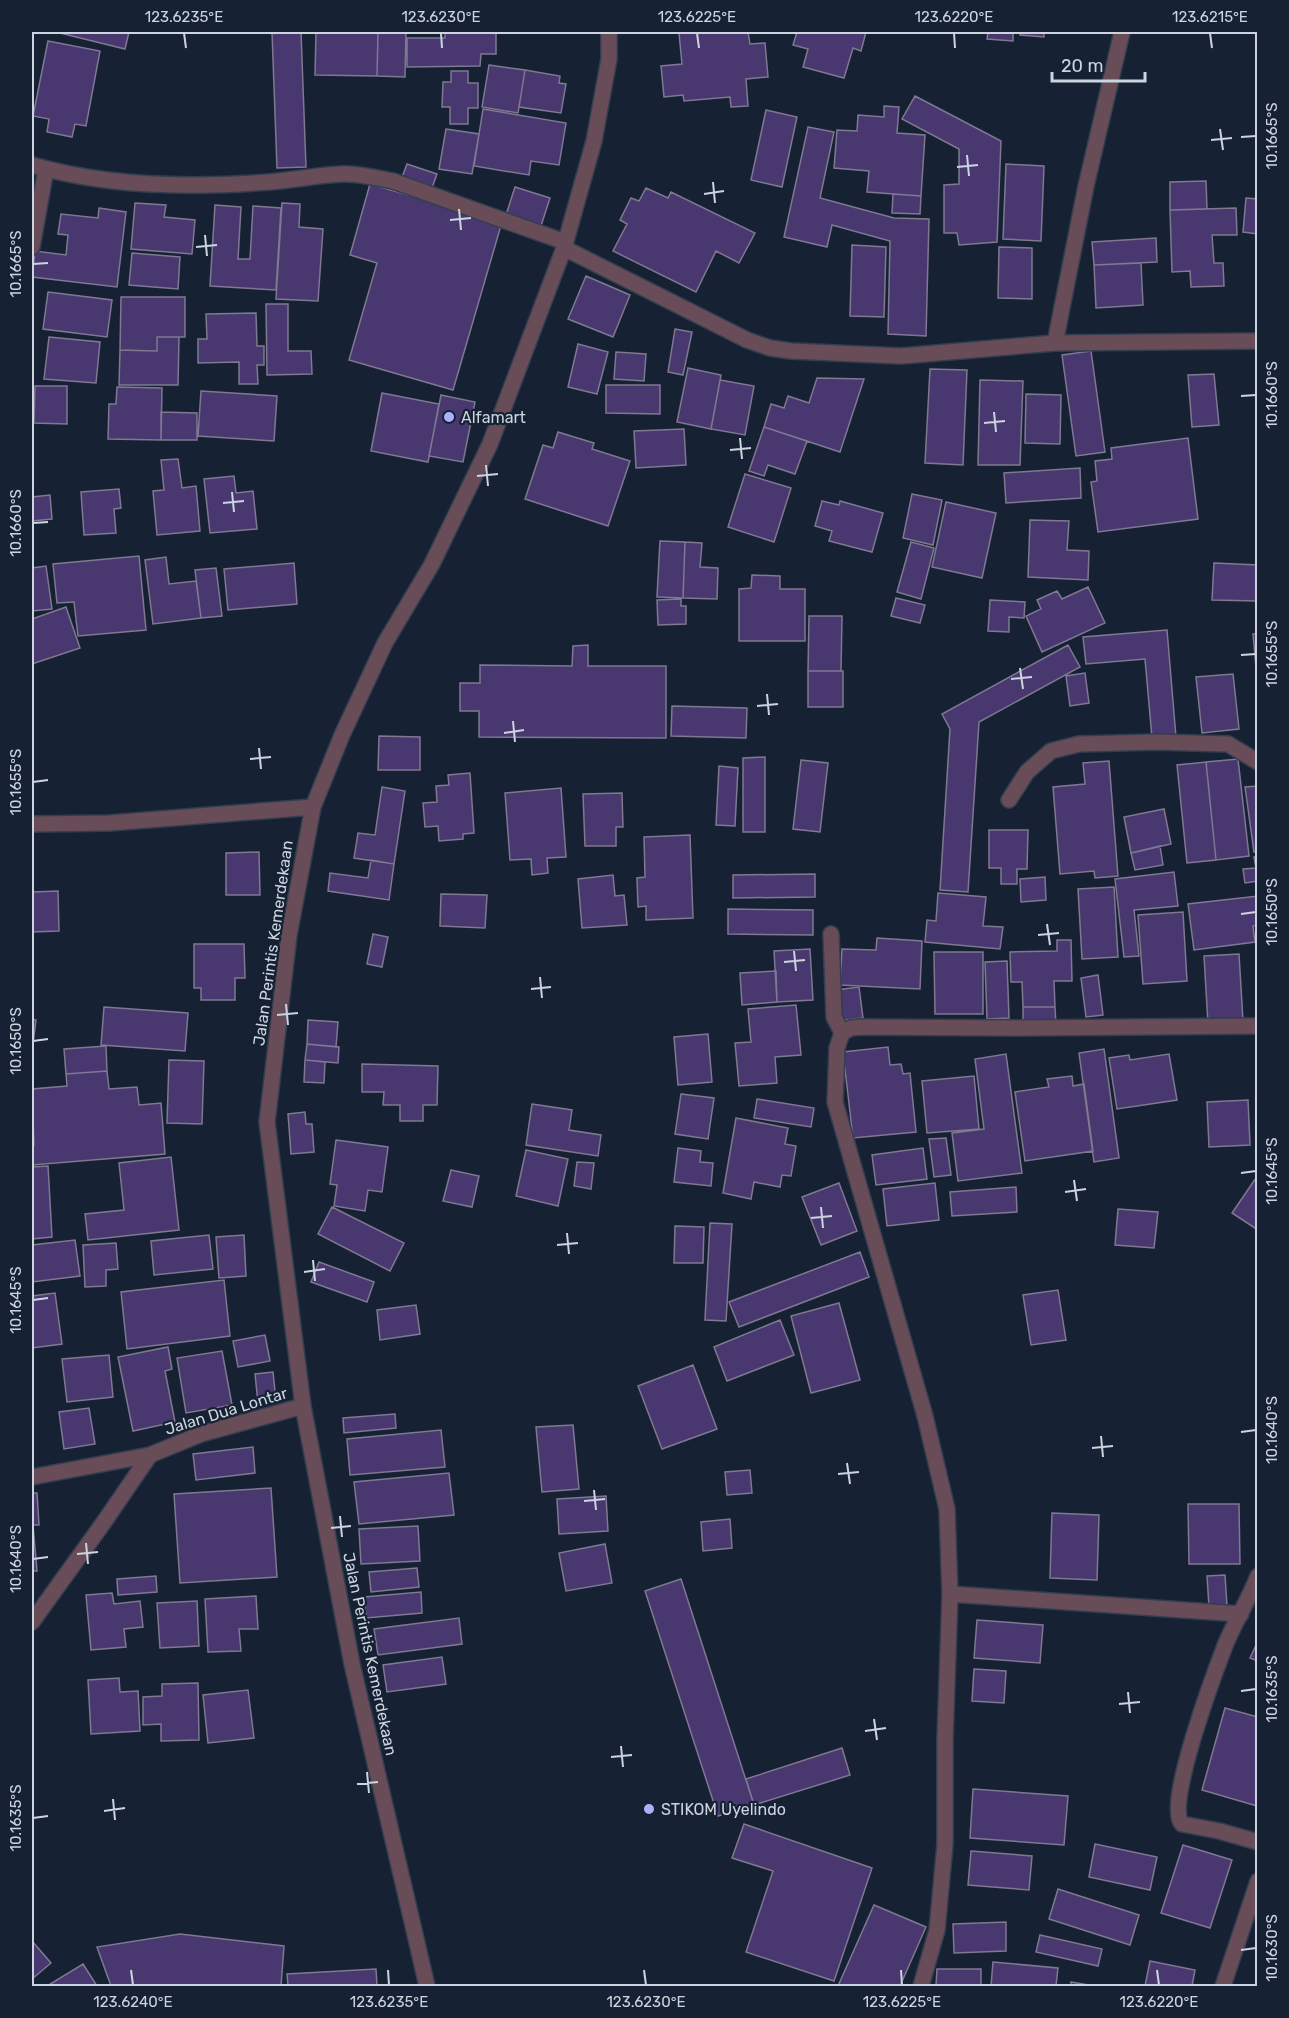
<svg xmlns="http://www.w3.org/2000/svg" width="1289" height="2018" viewBox="0 0 1289 2018" font-family="Rubik,sans-serif">
  <style>
    .building { fill: #493870; stroke: #7e7891; stroke-width: 1.5 }
    .lines { fill: none; stroke-linecap: round; stroke-linejoin: round }
    .minor-casing { stroke: #333e4f; stroke-width: 18 }
    .minor { stroke: #684c57; stroke-width: 15 }
    .ticks { fill: none; stroke: #ccd4e0; stroke-width: 2 }
    .poi-dot { fill: #aab0fc; stroke: #162233; stroke-width: 2 }
    .labels { text-anchor: middle; dominant-baseline: central; stroke-width: 4.5; stroke-linejoin: round; paint-order: stroke }
    .poi-label { font-size: 16px; fill: #ccd4e0; stroke: #162233; text-anchor: start }
    .street-label { font-size: 16px; fill: #ccd4e0; stroke: #162233 }
    .neatline { fill: none; stroke: #ccd4e0; stroke-width: 2 }
    .ticks-label { font-size: 15px; text-anchor: middle; fill: #ccd4e0 }
  </style>
  <rect width="100%" height="100%" fill="#162233"/>
  <path class="building" d="M56,32H129L125,49Z
    M272,32H301L306,167L277,168Z
    M316,32H378L377,76L315,75Z
    M378,32H406L405,77L377,76Z
    M445,32H496V54H481L480,66L407,67V38H445Z
    M696,32H748L750,44L765,43L768,77L746,79L748,106L731,107L730,97L684,101L683,95L664,97L661,66L682,64L679,33Z
    M797,32H866L861,51L853,48L844,78L803,67L808,49L793,45Z
    M988,32H1013V41L987,39Z
    M1020,32H1044V37L1020,35Z
    M48,41L100,51L86,126L75,124L72,137L47,132L49,119L33,116Z
    M489,65L525,70L518,113L482,107Z
    M525,70L560,76L559,83L566,84L561,113L519,107Z
    M451,71H468V83H478V108H468V124H450V107H442L443,82H451Z
    M915,96L1001,141L997,242L959,245L957,233H944V185L959,184V149L902,119Z
    M884,106L899,107L897,133L925,135L921,196L867,192L869,171L834,168L837,130L857,131L858,115L884,117Z
    M483,109L566,123L559,165L531,161L529,175L474,166Z
    M766,110L797,117L782,187L751,180Z
    M808,127L834,132L820,198L894,218L929,219L926,336L888,334L890,241L832,225L827,247L784,237Z
    M446,129L479,134L472,174L439,169Z
    M407,164L437,174L432,188L402,177Z
    M1006,164L1044,166L1041,241L1003,239Z
    M1206,181L1207,209L1170,210V182Z
    M370,184L502,222L453,390L349,360L377,263L350,255Z
    M515,187L550,198L540,229L505,218Z
    M646,188L668,198L671,192L755,233L739,263L716,251L696,292L613,251L627,224L620,220L631,198L639,201Z
    M893,194L921,196L920,214L892,213Z
    M1246,198L1258,199V234L1243,232Z
    M135,203L166,205L164,217L195,220L192,254L131,249Z
    M282,203L300,204L299,227L323,229L318,301L276,299Z
    M215,205L241,207L238,259H250L253,206L281,208L276,290L210,286Z
    M99,208L126,212L117,287L32,277L35,251L66,255L68,235L58,234L61,214L98,218Z
    M1236,208L1237,235H1212L1214,263H1223L1224,286L1191,287L1190,271L1172,272L1170,210Z
    M1156,238L1157,262L1094,265L1092,242Z
    M852,245L886,247L884,317L850,316Z
    M999,247L1032,248V299L998,298Z
    M132,253L180,257L178,289L129,285Z
    M1141,263L1143,305L1096,308L1094,265Z
    M586,276L630,295L613,337L568,319Z
    M48,292L112,300L107,337L43,329Z
    M121,297H185V337H157V351L120,350Z
    M266,304H288V351H311L312,374L267,375Z
    M256,313L257,346H264V365H257L258,384H239V362L198,363V339H207L206,314Z
    M675,329L692,332L683,375L668,372Z
    M49,337L100,342L96,383L44,379Z
    M157,337H179L178,385H119L120,350L157,351Z
    M578,344L608,352L597,394L568,387Z
    M1091,351L1105,452L1076,456L1062,355Z
    M616,352L646,354L644,381L614,379Z
    M688,368L721,375L711,429L677,422Z
    M930,369L967,370L963,465L925,463Z
    M1214,374L1219,425L1192,427L1188,375Z
    M817,378L864,379L840,452L764,427L771,404L784,408L788,396L809,403Z
    M720,380L754,386L745,435L711,429Z
    M980,380L1023,381L1020,465H978Z
    M606,385H660V414L606,413Z
    M35,386H67V424L34,423Z
    M117,387L162,388L161,440L108,439L109,404H116Z
    M201,391L277,396L274,441L198,436Z
    M382,393L439,404L428,462L371,451Z
    M1026,394L1061,395L1060,444L1025,443Z
    M441,395L475,402L463,462L429,456Z
    M161,412L197,413V440H161Z
    M764,427L807,441L795,474L768,465L764,476L749,471Z
    M684,429L686,465L636,468L634,431Z
    M558,432L594,443L592,449L630,461L608,526L525,499L543,445L553,448Z
    M1188,438L1198,519L1098,532L1091,482L1097,481L1095,461L1112,459L1111,448Z
    M178,459L182,488L196,486L200,531L157,535L153,491L164,490L161,460Z
    M1080,468L1081,498L1006,503L1004,473Z
    M745,474L791,488L774,542L728,527Z
    M234,476L236,493L253,491L257,529L210,533L204,479Z
    M119,489L121,508L114,509L116,533L84,535L81,492Z
    M912,494L942,500L933,545L903,538Z
    M50,495L52,519L32,521V497Z
    M822,501L839,505L840,501L883,513L872,552L829,541L832,531L815,526Z
    M946,502L996,513L982,578L932,567Z
    M1030,520L1069,521L1067,550L1089,551L1088,580L1028,577Z
    M660,541L685,542L683,598L657,597Z
    M685,542L702,543L700,567L718,568L717,599L683,598Z
    M911,542L934,548L921,599L897,592Z
    M139,556L146,630L78,636L74,602L57,603L53,564Z
    M166,557L169,584L196,581L201,618L153,624L145,560Z
    M294,563L297,604L228,610L224,569Z
    M1214,563L1258,565V601L1212,600Z
    M46,566L52,609L32,611V568Z
    M216,568L222,616L201,618L195,570Z
    M752,575L780,576V589H805V641H739V589L751,588Z
    M1088,587L1105,623L1042,652L1026,616L1041,609L1037,600L1057,591L1062,599Z
    M896,598L925,605L920,623L891,616Z
    M681,599V606H686V624L658,625L657,600Z
    M990,600L1025,602L1024,618L1009,617V632L988,631Z
    M66,607L80,648L32,664V619Z
    M809,616H842L841,671H808Z
    M1167,630L1176,737L1152,738L1145,659L1086,664L1083,637Z
    M1253,634H1258V667H1256Z
    M588,645V666H666V738L479,737V711H460V683H480V665L572,666L573,646Z
    M1068,645L1080,667L979,722L968,892L940,890L950,729L942,714Z
    M808,671H843V707H808Z
    M1085,673L1089,703L1070,706L1066,676Z
    M1233,674L1239,729L1202,733L1196,677Z
    M672,706L747,708L746,738L671,736Z
    M379,736L420,737V770H378Z
    M765,757V832H743V758Z
    M1238,759L1249,856L1216,860L1206,762Z
    M801,760L828,763L820,832L793,829Z
    M1109,761L1118,876L1095,878L1094,871L1060,874L1053,787L1085,784L1083,763Z
    M1206,762L1216,860L1187,863L1177,765Z
    M719,766L738,768L735,826L716,825Z
    M470,773L474,833L463,834V839L439,841L438,826L425,827L423,803L437,802L436,786L449,785L448,775Z
    M1258,786V851L1254,852L1245,787Z
    M382,787L405,791L394,864L354,858L358,833L375,835Z
    M561,788L566,857L547,858L548,873L532,875L531,859L510,860L505,793Z
    M622,793L623,827H616V846H585L583,794Z
    M1164,809L1171,844L1131,853L1124,817Z
    M989,830H1028L1027,869H1017V884H1001V868H989Z
    M690,835L693,918L646,920V906L638,907L637,878L645,877L644,837Z
    M1160,846L1163,865L1135,870L1131,853Z
    M259,852L260,895H226V853Z
    M1254,857H1258V881L1245,883L1243,869L1256,868Z
    M371,860L394,864L389,900L328,891L330,873L368,878Z
    M1174,872L1178,906L1134,910L1139,956L1124,957L1115,879Z
    M815,874V897L733,898V875Z
    M613,875L615,896L624,895L627,925L582,928L578,879Z
    M1045,877L1046,900L1021,902L1020,879Z
    M1114,887L1118,957L1082,959L1078,889Z
    M58,891L59,931L32,932V892Z
    M938,893L986,897L983,926L1003,927L1000,949L925,942L927,920L936,921Z
    M441,894L487,895L485,928L440,926Z
    M1258,896V925L1253,926L1255,942L1194,950L1188,904Z
    M728,909L813,910V935L728,934Z
    M1183,912L1187,981L1143,984L1138,915Z
    M373,934L388,937L382,967L367,964Z
    M877,938L922,941L920,989L840,985L842,949L876,950Z
    M1057,940H1071L1072,981H1054L1055,1007H1023L1022,982H1011L1010,952L1057,951Z
    M194,944H244L245,978H235V1000H201V988H194Z
    M810,949L813,1000L777,1002L774,951Z
    M934,952H983V1014H935Z
    M1239,954L1243,1021L1208,1024L1204,956Z
    M1007,961L1009,1018L987,1019L985,962Z
    M776,971L777,1002L742,1005L740,973Z
    M1098,975L1103,1015L1086,1017L1081,978Z
    M859,987L863,1018L839,1021L836,990Z
    M796,1005L801,1055L775,1057L777,1083L739,1086L735,1043L751,1042L748,1009Z
    M104,1007L188,1013L185,1051L101,1045Z
    M1023,1007H1055L1056,1026L1023,1027Z
    M32,1019L36,1020L32,1052Z
    M308,1020L338,1022L336,1047L307,1044Z
    M708,1034L712,1082L678,1085L674,1037Z
    M307,1044L339,1047L338,1063L305,1060Z
    M106,1046L107,1071L66,1074L64,1049Z
    M888,1047L890,1065L901,1064L903,1074L910,1073L916,1132L853,1138L843,1052Z
    M1104,1049L1119,1158L1094,1162L1079,1053Z
    M1006,1054L1022,1173L958,1181L952,1133L984,1129L975,1059Z
    M1169,1054L1177,1100L1117,1109L1109,1058L1129,1055L1130,1060Z
    M169,1060L204,1061L202,1124L167,1123Z
    M305,1060L325,1062L324,1083L304,1082Z
    M362,1064L438,1066L437,1105H423V1121H400V1105H383L384,1092H362Z
    M107,1071L109,1089L137,1087L139,1105L161,1103L165,1154L32,1165V1145H34L32,1089L67,1086L66,1074Z
    M974,1076L979,1129L927,1133L922,1081Z
    M1072,1076L1073,1086L1084,1084L1093,1151L1025,1161L1015,1092L1049,1087L1047,1079Z
    M681,1094L714,1098L708,1139L675,1134Z
    M757,1099L814,1108L811,1127L754,1118Z
    M1248,1100L1250,1145L1209,1147L1207,1102Z
    M532,1104L572,1110L569,1130L601,1135L598,1156L526,1145Z
    M305,1112L306,1124H312L314,1152L291,1154L288,1114Z
    M736,1118L788,1128L785,1144L796,1146L791,1176L782,1175L780,1187L754,1182L751,1199L723,1193Z
    M946,1138L951,1175L934,1177L929,1139Z
    M336,1140L388,1147L382,1192L368,1190L365,1211L334,1206L337,1185L330,1184Z
    M678,1148L701,1151L700,1162L713,1163L711,1186L674,1182Z
    M923,1148L927,1179L876,1185L872,1155Z
    M526,1150L568,1159L558,1206L516,1196Z
    M171,1157L179,1230L88,1240L85,1214L124,1210L119,1163Z
    M577,1162L594,1163L591,1189L574,1186Z
    M48,1166L52,1237L32,1239V1167Z
    M451,1170L479,1176L472,1207L443,1201Z
    M1258,1175V1230L1232,1213Z
    M839,1183L857,1231L821,1245L802,1197Z
    M935,1183L939,1220L887,1226L883,1189Z
    M1016,1187L1017,1212L952,1216L950,1192Z
    M332,1207L404,1243L390,1271L318,1234Z
    M1118,1209L1158,1212L1154,1248L1115,1245Z
    M710,1223L732,1224L726,1321L705,1320Z
    M675,1226L704,1227L703,1263H674Z
    M209,1235L213,1269L154,1275L151,1241Z
    M244,1235L246,1276L219,1278L216,1237Z
    M75,1240L80,1276L32,1282V1245Z
    M116,1243L118,1269L106,1270V1286L85,1287L83,1245Z
    M860,1252L869,1277L739,1327L729,1302Z
    M319,1262L374,1282L367,1302L311,1282Z
    M224,1280L230,1336L127,1349L121,1292Z
    M1058,1290L1066,1340L1031,1345L1023,1295Z
    M55,1293L62,1344L32,1348V1296Z
    M839,1303L860,1380L811,1393L791,1316Z
    M416,1305L420,1334L380,1340L377,1310Z
    M780,1320L794,1355L727,1381L714,1347Z
    M265,1335L270,1361L238,1367L233,1341Z
    M168,1347L172,1369L165,1371L175,1422L133,1431L118,1357Z
    M222,1351L232,1405L186,1413L177,1358Z
    M109,1355L113,1397L67,1402L62,1359Z
    M693,1365L717,1429L662,1449L638,1386Z
    M273,1372L276,1401L258,1403L255,1374Z
    M89,1408L95,1444L64,1449L59,1412Z
    M395,1414L396,1428L344,1433L343,1418Z
    M573,1425L579,1489L542,1492L536,1427Z
    M441,1430L445,1467L350,1475L347,1439Z
    M253,1447L255,1473L196,1480L193,1454Z
    M750,1470L752,1493L727,1495L725,1472Z
    M449,1473L454,1515L359,1524L354,1482Z
    M271,1488L277,1577L180,1583L174,1494Z
    M32,1493H37L39,1525H33L37,1571H32Z
    M606,1496L608,1531L559,1534L557,1499Z
    M1188,1504H1239L1240,1564H1189Z
    M1052,1513L1099,1515L1097,1580L1050,1578Z
    M730,1519L732,1548L703,1551L701,1522Z
    M418,1526L420,1561L361,1564L359,1529Z
    M605,1544L612,1583L566,1591L559,1553Z
    M417,1568L419,1587L371,1592L369,1572Z
    M1225,1575L1227,1606L1209,1607L1207,1576Z
    M156,1576L157,1592L118,1595L117,1579Z
    M681,1579L754,1805L718,1816L645,1591Z
    M421,1592L422,1613L366,1618L364,1597Z
    M112,1593L114,1604L140,1601L143,1627L124,1629L126,1647L91,1650L86,1595Z
    M256,1596L258,1629H239L241,1651L208,1652L205,1599Z
    M197,1601L199,1646L160,1648L157,1603Z
    M459,1618L462,1644L378,1655L374,1629Z
    M977,1620L1043,1625L1040,1663L974,1658Z
    M1258,1641V1661L1250,1658Z
    M442,1657L446,1684L387,1692L383,1665Z
    M974,1669L1006,1671L1004,1703L972,1701Z
    M119,1678L120,1692L138,1691L140,1731L91,1734L88,1680Z
    M198,1683L199,1740L161,1741V1724L143,1725V1697L162,1696V1684Z
    M248,1690L254,1738L208,1743L203,1695Z
    M1225,1708L1258,1717L1257,1806L1202,1790Z
    M842,1748L850,1775L754,1805L746,1779Z
    M973,1789L1068,1796L1064,1845L970,1838Z
    M744,1824L872,1868L834,1981L746,1952L773,1871L732,1858Z
    M1095,1844L1157,1857L1150,1890L1089,1877Z
    M1183,1845L1232,1860L1210,1928L1161,1913Z
    M971,1851L1032,1856L1029,1890L968,1885Z
    M1058,1889L1139,1915L1130,1945L1049,1919Z
    M874,1905L926,1927L900,1986H838Z
    M1006,1922V1951L954,1953L953,1924Z
    M180,1934L284,1946L281,1986H111L97,1947Z
    M1040,1935L1102,1949L1098,1966L1036,1952Z
    M32,1941L51,1963L32,1979Z
    M1150,1961L1195,1970L1192,1986H1145Z
    M993,1962L1058,1968L1056,1986H991Z
    M83,1964L97,1986H47Z
    M376,1969L377,1986H288L287,1974Z
    M937,1969H981V1986H936Z
    M1071,1982L1095,1986H1071Z"/>
  <g class="lines">
    <g class="minor-casing">
      <path id="minor" d="M32,165C108,187 190,188 269,182C294,180 318,175 342,174C359,173 376,178 393,181L565,242
        M32,247L46,169
        M564,248L747,340L770,348L791,351L901,356L1055,343L1258,341
        M1055,343L1086,186L1122,32
        M1009,800L1027,772L1051,751L1079,744L1157,742L1228,744L1258,762
        M32,824L109,823L313,807
        M831,934L834,1017L842,1033
        M32,1477L150,1455
        M1258,1576C1249,1599 1236,1620 1226,1643C1216,1669 1164,1807 1182,1824L1219,1831L1258,1842
        M950,1594L1241,1614
        M32,1622L104,1522L150,1455L201,1434L303,1406
        M427,1986L352,1664L303,1406L267,1122L289,935L313,807L342,735L385,643L432,564L490,444L564,248L594,141L609,59V32
        M921,1986L937,1930L945,1844V1739L950,1594L947,1509L925,1416L835,1102L837,1048L842,1033L851,1028L860,1027L1017,1028L1258,1026
        M1223,1986L1258,1881"/>
    </g>
    <use href="#minor" class="minor"/>
  </g>
  <path class="ticks" d="M184,33L186,48M441,33L442,48M697,33L699,48M954,33L955,48M1210,33L1212,48M1220,129L1223,150M1241,137L1256,136M1211,140L1232,138M967,155L969,176M957,167L978,165M713,182L715,203M704,194L724,191M459,209L461,230M450,220L471,218M205,235L207,256M196,247L217,245M33,264L48,263M1241,396L1256,395M994,412L996,432M984,423L1005,421M740,438L742,459M730,450L751,448M486,465L488,486M477,476L498,474M232,492L234,512M223,503L244,501M33,523L48,522M1241,655L1256,654M1020,668L1023,689M1011,679L1032,677M767,694L769,715M757,706L778,704M513,721L515,742M504,733L524,730M259,748L261,769M250,759L271,757M33,782L48,780M1241,914L1256,912M1047,924L1050,945M1038,935L1059,933M794,951L796,971M784,962L805,960M540,977L542,998M531,989L551,987M286,1004L288,1025M277,1015L298,1013M33,1041L48,1039M1241,1173L1256,1171M1074,1180L1077,1201M1065,1192L1086,1189M821,1207L823,1228M811,1218L832,1216M567,1233L569,1254M557,1245L578,1243M313,1260L315,1281M304,1272L325,1269M33,1300L48,1298M1241,1432L1256,1430M1101,1436L1103,1457M1092,1448L1113,1446M847,1463L850,1484M838,1474L859,1472M594,1490L596,1510M584,1501L605,1499M340,1516L342,1537M331,1528L351,1526M86,1543L88,1564M77,1554L98,1552M33,1559L48,1557M1241,1691L1256,1689M1128,1692L1130,1713M1119,1704L1140,1702M874,1719L877,1740M865,1731L886,1728M621,1746L623,1767M611,1757L632,1755M367,1772L369,1793M357,1784L378,1782M113,1799L115,1820M104,1811L125,1808M33,1818L48,1816M1241,1950L1256,1948M131,1970L133,1985M388,1970L389,1985M644,1970L646,1985M901,1970L902,1985M1157,1970L1159,1985"/>
  <g class="poi-dot">
    <circle cx="449" cy="417" r="6"/>
    <circle cx="649" cy="1809" r="6"/>
  </g>
  <g class="labels">
    <g class="poi-label">
      <text x="461" y="417">Alfamart</text>
      <text x="661" y="1809">STIKOM Uyelindo</text>
    </g>
    <g class="street-label">
      <text transform="translate(273 943) rotate(-82)">Jalan Perintis Kemerdekaan</text>
      <text transform="translate(226 1411) rotate(-17)">Jalan Dua Lontar</text>
      <text transform="translate(370 1654) rotate(78)">Jalan Perintis Kemerdekaan</text>
    </g>
  </g>
  <rect width="1289" height="2018" fill="none" stroke="#162233" stroke-width="66"/>
  <path d="M1052 72v9h93v-9" fill="none" stroke="#ccd4e0" stroke-width="3"/>
  <text x="1061" y="72" font-size="18" fill="#ccd4e0" stroke="#162233" stroke-width="4.5" paint-order="stroke">20 m</text>
  <rect x="33" y="33" width="1223" height="1952" class="neatline"/>
  <g class="ticks-label">
    <text x="184" y="22">123.6235°E</text>
    <text x="441" y="22">123.6230°E</text>
    <text x="697" y="22">123.6225°E</text>
    <text x="954" y="22">123.6220°E</text>
    <text x="1210" y="22">123.6215°E</text>
    <text transform="translate(1272 136) rotate(-90)" y="5">10.1665°S</text>
    <text transform="translate(16 264) rotate(-90)" y="5">10.1665°S</text>
    <text transform="translate(1272 395) rotate(-90)" y="5">10.1660°S</text>
    <text transform="translate(16 523) rotate(-90)" y="5">10.1660°S</text>
    <text transform="translate(1272 654) rotate(-90)" y="5">10.1655°S</text>
    <text transform="translate(16 782) rotate(-90)" y="5">10.1655°S</text>
    <text transform="translate(1272 912) rotate(-90)" y="5">10.1650°S</text>
    <text transform="translate(16 1041) rotate(-90)" y="5">10.1650°S</text>
    <text transform="translate(1272 1171) rotate(-90)" y="5">10.1645°S</text>
    <text transform="translate(16 1300) rotate(-90)" y="5">10.1645°S</text>
    <text transform="translate(1272 1430) rotate(-90)" y="5">10.1640°S</text>
    <text transform="translate(16 1559) rotate(-90)" y="5">10.1640°S</text>
    <text transform="translate(1272 1689) rotate(-90)" y="5">10.1635°S</text>
    <text transform="translate(16 1818) rotate(-90)" y="5">10.1635°S</text>
    <text transform="translate(1272 1948) rotate(-90)" y="5">10.1630°S</text>
    <text x="133" y="2007">123.6240°E</text>
    <text x="389" y="2007">123.6235°E</text>
    <text x="646" y="2007">123.6230°E</text>
    <text x="902" y="2007">123.6225°E</text>
    <text x="1159" y="2007">123.6220°E</text>
  </g>
</svg>
